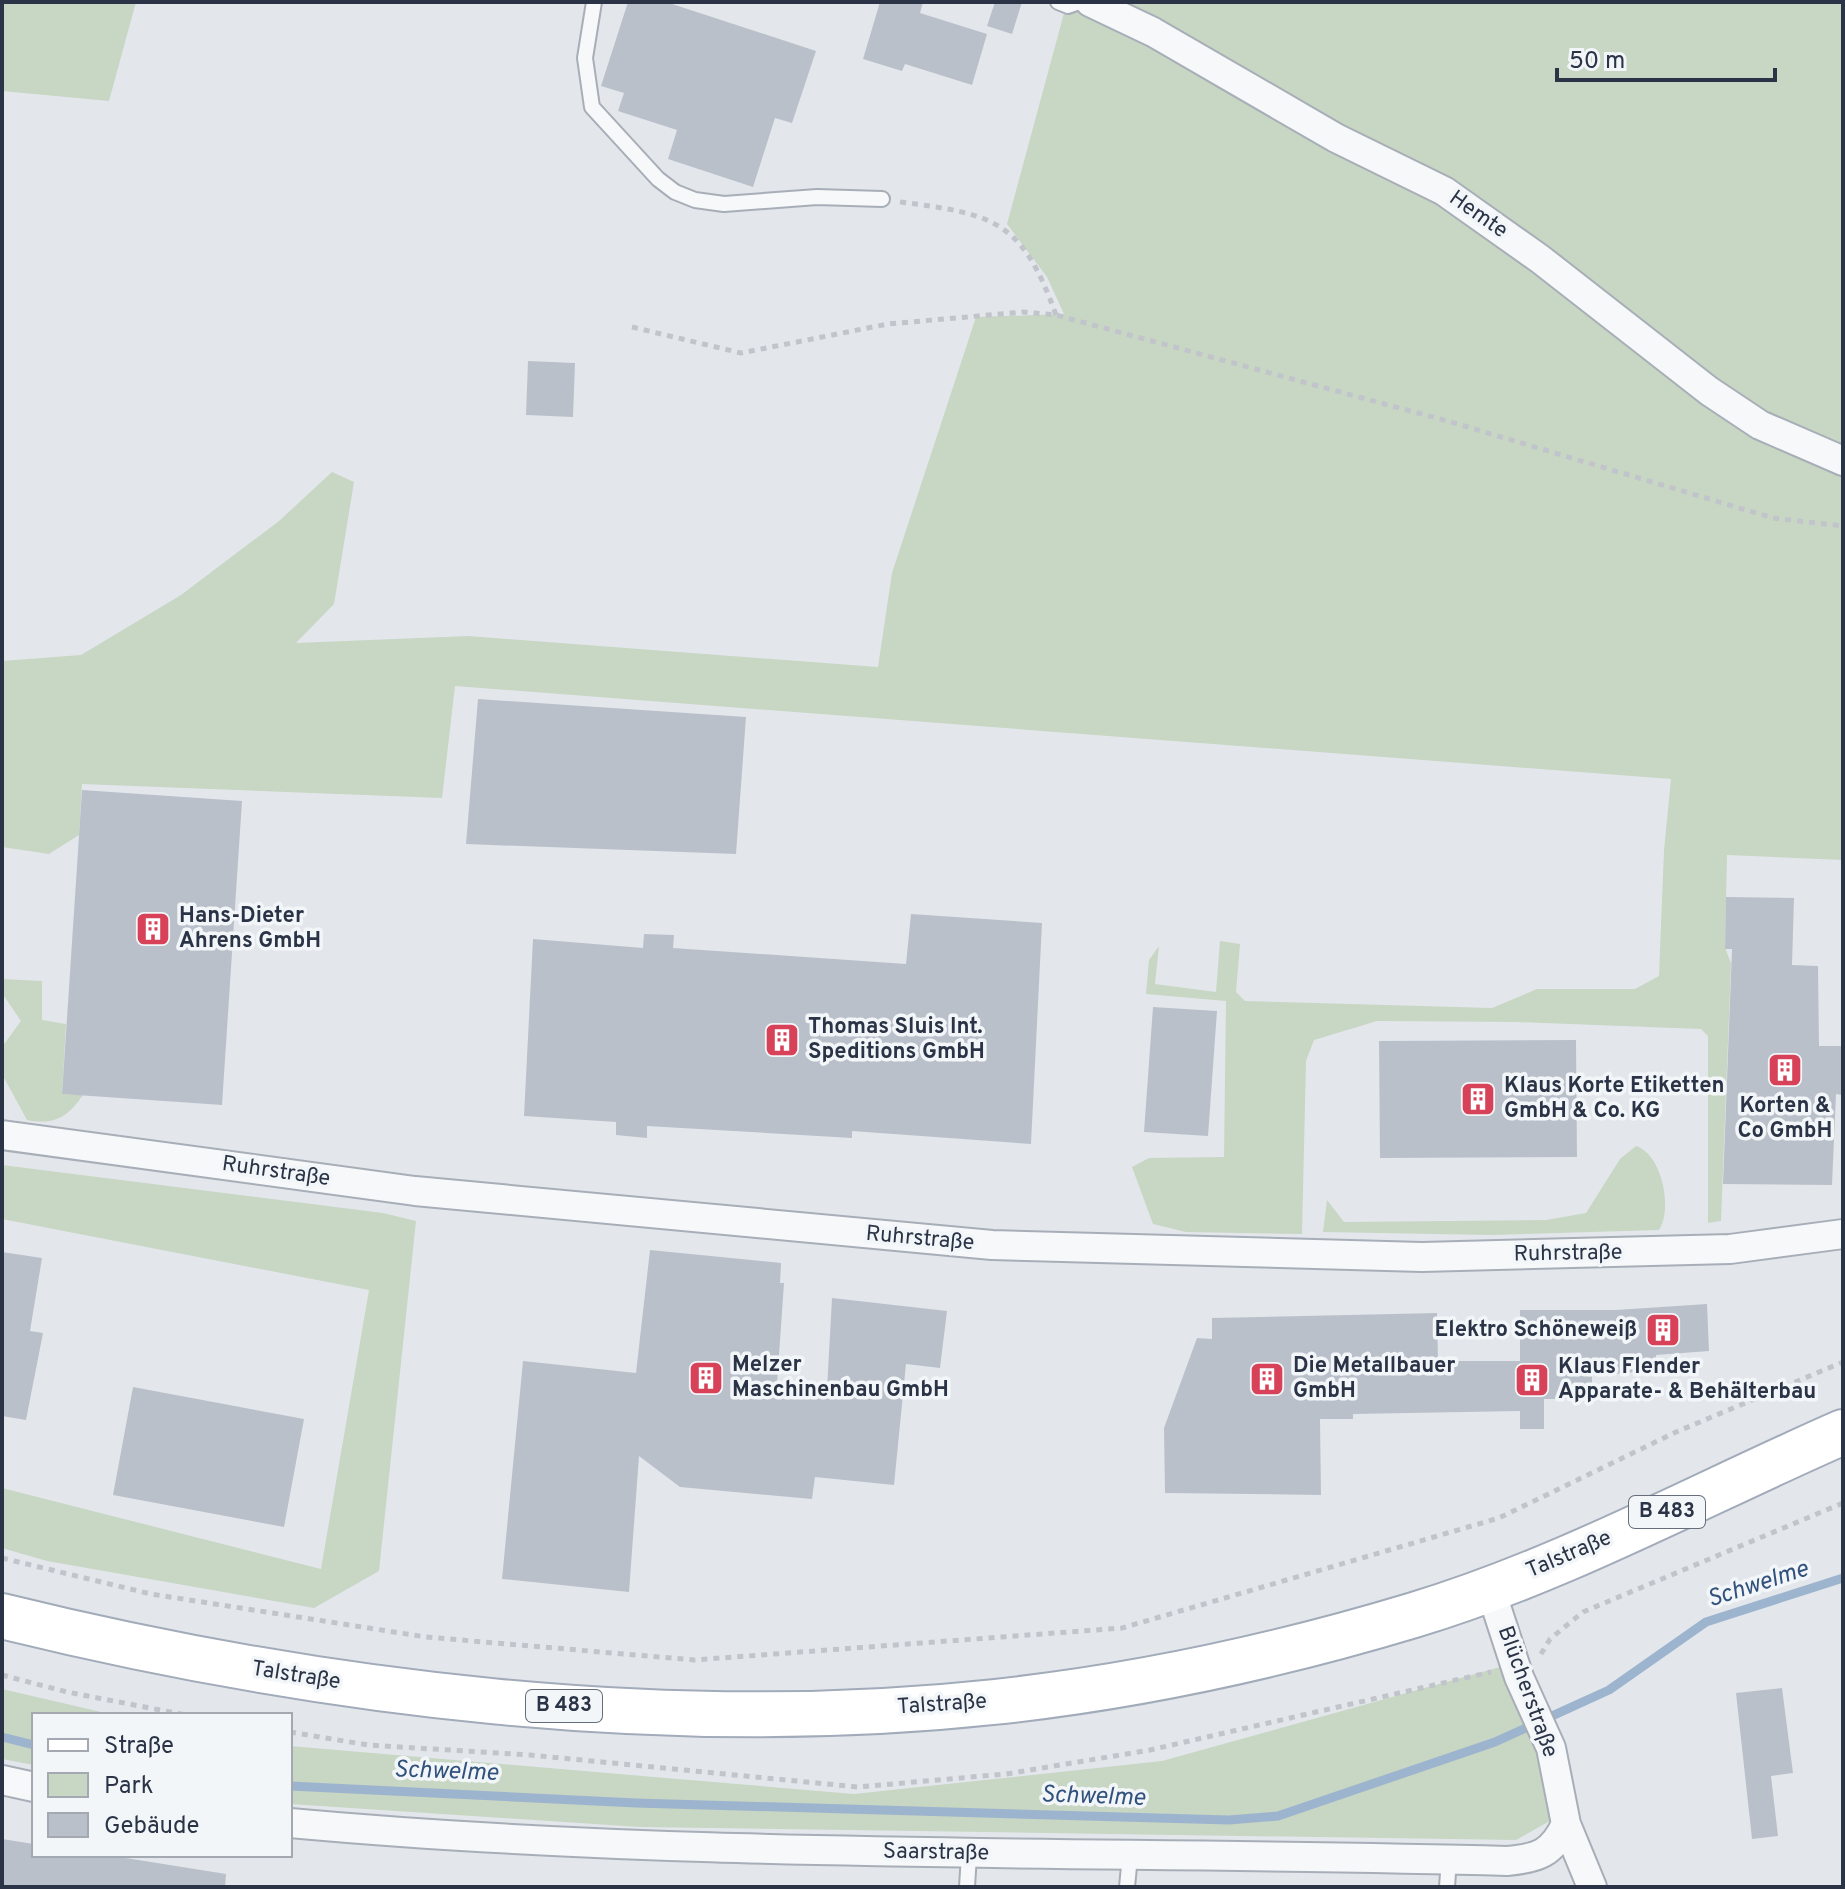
<svg xmlns="http://www.w3.org/2000/svg" width="1845" height="1889" viewBox="0 0 1845 1889" font-family="Overpass,sans-serif">
  <style>
    .green { fill: #c8d6c4 }
    .lines { fill: none; stroke-linecap: round; stroke-linejoin: round }
    .stream { stroke: #9db4ce; stroke-width: 9 }
    .building { fill: #bac0ca }
    .lane-casing { stroke: #a8aeb7; stroke-width: 18 }
    .street-casing { stroke: #a8aeb7; stroke-width: 32 }
    .primary-casing { stroke: #a2abb9; stroke-width: 48 }
    .path { stroke: #c1c5cb; stroke-width: 5; stroke-dasharray: 6 6; stroke-linecap: butt }
    .lane { stroke: #f6f8fa; stroke-width: 14 }
    .street { stroke: #f6f8fa; stroke-width: 28 }
    .primary { stroke: #fff; stroke-width: 44 }
    .labels { text-anchor: middle; dominant-baseline: central; stroke-width: 7; stroke-linejoin: round; paint-order: stroke }
    .shield { fill: #f3f6f9; stroke: #666e7c; stroke-width: 2 }
    .shield-label { font-size: 20px; font-weight: bold; fill: #2a3446 }
    .street-label { font-size: 22px; fill: #2a3446; stroke: #f3f6f9 }
    .poi-label { font-size: 22px; font-weight: bold; fill: #2a3446; stroke: #f3f6f9; text-anchor: start }
    .water-label { font-size: 24px; font-style: italic; fill: #31527c; stroke: #f3f6f9 }
  </style>
  <rect width="100%" height="100%" fill="#e3e7ec"/>
  <path class="green" d="M2,2H136L109,101L2,91Z
    M1067,2H1843V860L1727,855L1725,948L1731,963L1721,1221L1708,1223V1036L1701,1029L1516,1022L1377,1021L1314,1040L1306,1061L1302,1234L1186,1232L1153,1224L1132,1167L1149,1158L1224,1157L1226,1001L1146,994L1149,960L1159,946L1155,984L1216,992L1220,941L1240,944L1236,992L1245,1001L1492,1008L1537,989H1635L1659,976L1664,850L1671,779L455,686L442,798L82,784L79,835L49,854L2,847V661L81,655L181,595L279,521L332,472L354,482L334,604L296,643L468,636L878,667L892,573L976,317L1064,314L1047,277L1007,224Z
    M2,979L42,981V1020L66,1024L62,1094L83,1095C67,1118 54,1125 27,1120L2,1074V1047L21,1021L2,993Z
    M1636,1146C1662,1154 1673,1209 1659,1230L1491,1235L1323,1232L1327,1200L1344,1222L1546,1220L1586,1213L1620,1159Z
    M2,1165L383,1213L416,1221L379,1571L314,1608L47,1561L2,1548V1488L321,1569L369,1290L2,1219Z
    M1511,1664L1573,1808L1516,1840L640,1827L290,1804V1746L854,1794L1162,1761Z
    M2,1689L114,1715H34V1765L2,1759Z"/>
  <g class="lines">
    <path class="stream" d="M2,1737L34,1745
      M290,1786L636,1803L1229,1820L1278,1816L1495,1742L1609,1690L1706,1622L1843,1578"/>
  </g>
  <path class="building" d="M628,2H666L816,51L792,123L775,118L753,187L668,159L677,130L618,111L624,93L601,86Z
    M880,2H923L920,13L987,34L972,85L905,64L902,71L863,59Z
    M995,2H1022L1012,34L987,26Z
    M528,361L575,363L573,417L526,415Z
    M478,699L746,717L736,854L466,844Z
    M82,790L242,801L222,1105L62,1094Z
    M1726,897L1794,898L1792,965L1818,966L1819,1046H1843V1095L1836,1094L1832,1185L1723,1184L1732,949H1725Z
    M911,914L1042,923L1031,1144L852,1131V1138L647,1126V1138L616,1135V1122L524,1116L533,939L643,948L644,934L674,935L673,948L906,964Z
    M1153,1007L1217,1011L1208,1136L1144,1132Z
    M1576,1040L1577,1157L1380,1158L1379,1041Z
    M650,1250L781,1263L780,1283H784L777,1384L827,1389L832,1298L947,1311L940,1368L906,1364L894,1485L815,1477L812,1499L680,1487L639,1456L629,1592L502,1579L523,1361L636,1373Z
    M2,1252L42,1258L30,1331L43,1333L26,1420L2,1416Z
    M1707,1304L1709,1351L1656,1355L1657,1370L1592,1376V1399H1544V1429H1520V1411L1353,1414V1419H1320L1321,1495L1165,1493L1164,1428L1197,1338L1212,1339V1318L1437,1313L1438,1361H1520V1310H1616Z
    M133,1387L304,1419L284,1527L113,1495Z
    M1782,1688L1793,1773L1771,1776L1778,1836L1752,1839L1736,1693Z
    M2,1839L34,1844V1855H107L226,1874L225,1887H2Z"/>
  <g class="lines">
    <g class="lane-casing">
      <path id="lane" d="M594,2L585,58L592,107L658,179L675,192L695,200L724,204L817,197L882,199
        M1058,2L1068,6L1079,2
        M967,1887L969,1855
        M1127,1887L1130,1856
        M1447,1887L1449,1859"/>
    </g>
    <g class="street-casing">
      <path id="street" d="M1090,2L1153,32L1336,138L1444,191L1540,259L1709,391L1760,425L1843,461
        M2,1135L415,1191L992,1245L1422,1257L1730,1249L1843,1234
        M1490,1588L1519,1677L1551,1748L1566,1824L1592,1887
        M2,1780L34,1787
        M290,1823C695,1860 1101,1850 1507,1861C1538,1858 1552,1854 1566,1824"/>
    </g>
    <g class="primary-casing">
      <path id="primary" d="M2,1616C319,1694 668,1737 994,1702C1135,1687 1278,1656 1414,1615C1563,1570 1701,1494 1843,1432"/>
    </g>
    <path class="path" d="M900,202C994,214 1022,220 1056,315
      M632,327L741,353L888,324L1023,312L1056,315L1451,422L1773,518L1843,526
      M2,1558L151,1594L426,1637L694,1660L1122,1628L1499,1518L1676,1432L1843,1362
      M1541,1654L1550,1639L1583,1612L1843,1503
      M2,1675L67,1692L186,1715
      M290,1732L368,1745L530,1755L858,1787L1006,1774L1150,1750L1491,1672"/>
    <use href="#lane" class="lane"/>
    <use href="#street" class="street"/>
    <use href="#primary" class="primary"/>
  </g>
  <defs>
    <g id="building-square" transform="scale(1.8)"><rect x="-9" y="-9" width="18" height="18" rx="4" fill="#d74258" stroke="#f3f6f9"/><path d="M-4-6H4V6H1V3H-1V6H-4ZM-2.5-4.3h1.7v1.8h-1.7ZM.8-4.3h1.7v1.8H.8ZM-2.5-1h1.7V.8h-1.7ZM.8-1h1.7V.8H.8Z" fill="#fff"/></g>
  </defs>
  <g fill-rule="evenodd">
    <use href="#building-square" x="153" y="929"/>
    <use href="#building-square" x="782" y="1040"/>
    <use href="#building-square" x="1785" y="1070"/>
    <use href="#building-square" x="1478" y="1099"/>
    <use href="#building-square" x="1663" y="1330"/>
    <use href="#building-square" x="706" y="1378"/>
    <use href="#building-square" x="1267" y="1379"/>
    <use href="#building-square" x="1532" y="1380"/>
  </g>
  <g class="labels">
    <g class="shield">
      <rect x="1629" y="1496" width="76" height="32" rx="6"/>
      <rect x="526" y="1690" width="76" height="32" rx="6"/>
    </g>
    <g class="shield-label">
      <text x="1667" y="1512">B 483</text>
      <text x="564" y="1706">B 483</text>
    </g>
    <g class="street-label">
      <text transform="translate(1478 215) rotate(35)">Hemte</text>
      <text transform="translate(276 1172) rotate(8)">Ruhrstraße</text>
      <text transform="translate(920 1239) rotate(5)">Ruhrstraße</text>
      <text transform="translate(1568 1254) rotate(-1)">Ruhrstraße</text>
      <text transform="translate(1569 1555) rotate(-23)">Talstraße</text>
      <text transform="translate(296 1676) rotate(9)">Talstraße</text>
      <text transform="translate(1527 1692) rotate(70)">Blücherstraße</text>
      <text transform="translate(942 1705) rotate(-4)">Talstraße</text>
      <text transform="translate(936 1853) rotate(1)">Saarstraße</text>
    </g>
    <g class="poi-label">
      <text x="179" y="916">Hans-Dieter<tspan x="179" dy="25">Ahrens GmbH</tspan></text>
      <text x="808" y="1027">Thomas Sluis Int.<tspan x="808" dy="25">Speditions GmbH</tspan></text>
      <text x="1504" y="1086">Klaus Korte Etiketten<tspan x="1504" dy="25">GmbH &amp; Co. KG</tspan></text>
      <text x="1785" y="1106" text-anchor="middle">Korten &amp;<tspan x="1785" dy="25">Co GmbH</tspan></text>
      <text x="1637" y="1330" text-anchor="end">Elektro Schöneweiß</text>
      <text x="732" y="1365">Melzer<tspan x="732" dy="25">Maschinenbau GmbH</tspan></text>
      <text x="1293" y="1366">Die Metallbauer<tspan x="1293" dy="25">GmbH</tspan></text>
      <text x="1558" y="1367">Klaus Flender<tspan x="1558" dy="25">Apparate- &amp; Behälterbau</tspan></text>
    </g>
    <g class="water-label">
      <text transform="translate(1758 1585) rotate(-18)">Schwelme</text>
      <text transform="translate(446 1772) rotate(2)">Schwelme</text>
      <text transform="translate(1093 1797) rotate(2)">Schwelme</text>
    </g>
  </g>
  <rect width="1845" height="1889" fill="none" stroke="#2a3446" stroke-width="8"/>
  <rect x="32" y="1713" width="260" height="144" fill="#f3f6f9" stroke="#a3a8b1" stroke-width="2"/>
  <rect x="48" y="1739" width="40" height="12" fill="#ffffff" stroke="#a3a8b1" stroke-width="2"/>
  <text x="104" y="1753" font-size="24" fill="#2a3446">Straße</text>
  <rect x="48" y="1773" width="40" height="24" fill="#c8d6c4" stroke="#a3a8b1" stroke-width="2"/>
  <text x="104" y="1793" font-size="24" fill="#2a3446">Park</text>
  <rect x="48" y="1813" width="40" height="24" fill="#bac0ca" stroke="#a3a8b1" stroke-width="2"/>
  <text x="104" y="1833" font-size="24" fill="#2a3446">Gebäude</text>
  <path d="M1557 68v12h218v-12" fill="none" stroke="#2a3446" stroke-width="4"/>
  <text x="1569" y="68" font-size="24" fill="#2a3446" stroke="#f3f6f9" stroke-width="6" paint-order="stroke">50 m</text>
</svg>
